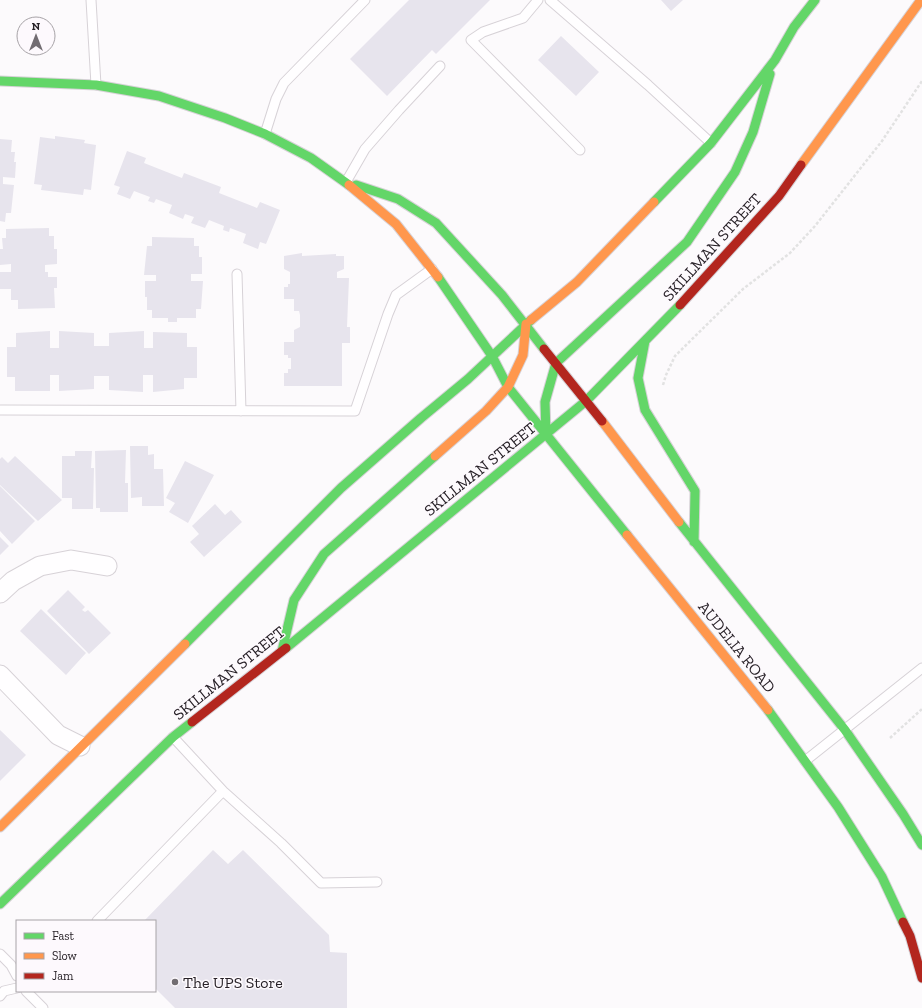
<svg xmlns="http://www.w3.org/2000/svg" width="922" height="1008" viewBox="0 0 922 1008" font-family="'Zilla Slab',serif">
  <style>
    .building { fill: #e7e4ed }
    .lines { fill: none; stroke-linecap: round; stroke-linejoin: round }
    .lane-casing { stroke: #d7d2d7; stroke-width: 11 }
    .street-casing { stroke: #d7d2d7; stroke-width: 21 }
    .fast-casing { stroke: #d7d2d7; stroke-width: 11 }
    .slow-casing { stroke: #d7d2d7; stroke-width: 11 }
    .jam-casing { stroke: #d7d2d7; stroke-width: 11 }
    .path { stroke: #e2e2e2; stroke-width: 2.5; stroke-dasharray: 3 2; stroke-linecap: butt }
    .lane { stroke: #fffeff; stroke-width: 9 }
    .street { stroke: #fffeff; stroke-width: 19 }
    .fast { stroke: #63d668; stroke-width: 9 }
    .slow { stroke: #ff974d; stroke-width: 9 }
    .jam { stroke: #b3261e; stroke-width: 9 }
    .poi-dot { fill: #726d72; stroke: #fdf9fd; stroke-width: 1.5 }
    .labels { text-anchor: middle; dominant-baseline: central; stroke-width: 3; stroke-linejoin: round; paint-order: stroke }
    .street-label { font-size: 16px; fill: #272127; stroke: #fdf9fd }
    .poi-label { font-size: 16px; fill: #272127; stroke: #fdf9fd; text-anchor: start }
  </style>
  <rect width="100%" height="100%" fill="#fcfafc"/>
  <path class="building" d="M409,0H490L436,54L432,50L387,96L350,59Z
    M661,0H683L671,11Z
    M561,36L599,72L576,96L538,60Z
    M55,136L85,140L84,143L96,145L91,190L84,189L83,195L41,190L42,185L34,184L40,137L55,139Z
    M0,139L12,140L11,152H15L14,162H16L15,178L3,177V184L14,185L11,213H6L5,222L0,221Z
    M127,151L146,158L144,163L182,178L184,173L221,187L219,193L257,208L260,202L280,210L266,244L260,242L258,249L243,243L246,234L230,228L229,232L223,230L224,226L209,220L205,228L191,223L194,217L185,214L183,219L169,213L172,205L156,199L154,203L148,201L150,197L134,191L130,199L117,194L120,187L114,185Z
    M49,228V236H54V249H57V264L45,265V272H48V277H57V288H54L55,308L18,309V300H11V289H0V272H11V264L0,265V249H3L2,238H6V229Z
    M152,237L194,238V246H199V257H202V274H191V281H203L201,309H196V318H177V322H168V318H152V310H147V297H145V281H156V275H144L147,246H152Z
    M302,253V256L336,254V256H344V269L337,272V278H349L347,327H350V343H342V386H284V373H288V369H291V358H288V355H284V342H294V330L300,327V315L299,311H294V299H284V287H288V284H290V272L284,269V256Z
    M50,331V348H59V331L94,333V346H109V333L144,331V348H153V332L187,333V347H197V378H184V389L153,392V375H143V392L109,390V376H94V389L59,391V375H50V391H15V377H7V347H16V333Z
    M130,446H148V455L154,454V469H163L164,506H142V497L131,498Z
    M126,450L125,483H128V512H100V508H96L95,451Z
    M75,451H92L91,468H94L93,509H72V498H62V456H75Z
    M15,456L62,500L38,521L0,485V459L2,457L8,463Z
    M185,461L214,475L188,523L169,512L175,503L166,498Z
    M0,486L35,521L12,544L0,531Z
    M215,504L225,515L231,510L242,522L204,557L190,542L199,534L192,526Z
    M0,537L9,546L0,555Z
    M68,590L85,607L82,610L85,612L88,610L111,633L89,654L47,611Z
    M41,609L86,653L66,675L20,631Z
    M0,730L26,755L0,781Z
    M213,850L228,864L243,850L329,935L330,952L347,953V1008H175L155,988V921H144Z"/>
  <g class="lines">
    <g class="lane-casing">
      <path id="lane" d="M91,0L96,85
        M538,0L523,18L483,32L471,40L580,150
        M550,0L648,85L711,143
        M265,134L276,99L284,83L365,0
        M346,182L365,149L399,110L440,66
        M237,274L241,411
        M0,410L355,411L388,314L396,295L432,269
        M173,737L223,791L281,843L321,883L377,882
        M805,761L922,668
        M97,921L223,791
        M0,954L11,965L17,976
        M26,991L43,1008
        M0,996L4,991L17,988"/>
    </g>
    <g class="street-casing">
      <path id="street" d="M0,593L13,581L40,566L71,560L107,566
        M0,675L58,735L80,746"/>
    </g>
    <g class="fast-casing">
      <path id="fast" d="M0,81L96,85L159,96L225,118L265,134L311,158L349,185
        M356,185L398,199L436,223L502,295L544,349
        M654,202L711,143L775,60L794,27L815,0
        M438,277L492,356L508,387L627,535
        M645,341L638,378L645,410L695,491L694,542
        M546,434L545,402L556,363L687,242L735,172L753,132L770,74
        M679,522L845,730L903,814L922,845
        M185,644L341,488L421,418L468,379L531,320
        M286,648L586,401L680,305
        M282,651L294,600L324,554L435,456
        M768,710L838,807L882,877L903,922
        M0,904L173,737L192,722"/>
    </g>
    <g class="slow-casing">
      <path id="slow" d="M801,165L921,0
        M349,185L396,224L438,277
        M531,320L577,282L654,202
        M602,421L679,522
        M435,456L486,411L508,387L523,355L526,324
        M627,535L768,710
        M0,827L185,644"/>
    </g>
    <g class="jam-casing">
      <path id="jam" d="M680,305L779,196L801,165
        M544,349L602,421
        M192,722L286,648
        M903,922L910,936L922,978"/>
    </g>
    <path class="path" d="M663,385L666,375L675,356L743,289L790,253L815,226L882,141L922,81
      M890,738L922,709"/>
    <use href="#lane" class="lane"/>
    <use href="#street" class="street"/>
    <use href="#fast" class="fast"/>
    <use href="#slow" class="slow"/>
    <use href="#jam" class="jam"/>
  </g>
  <circle class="poi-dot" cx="175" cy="982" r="4"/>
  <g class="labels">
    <g class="street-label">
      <text transform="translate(712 247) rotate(-48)">SKILLMAN STREET</text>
      <text transform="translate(480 469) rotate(-39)">SKILLMAN STREET</text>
      <text transform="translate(737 647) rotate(51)">AUDELIA ROAD</text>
      <text transform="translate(229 673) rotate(-39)">SKILLMAN STREET</text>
    </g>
    <g class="poi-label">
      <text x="183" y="982">The UPS Store</text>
    </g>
  </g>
  <rect x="16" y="920" width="140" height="72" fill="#fdf9fd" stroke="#a7a3a7"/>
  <rect x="24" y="933" width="20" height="6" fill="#63d668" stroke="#a7a3a7"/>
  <text x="52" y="940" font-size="12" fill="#272127">Fast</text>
  <rect x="24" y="953" width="20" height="6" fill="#ff974d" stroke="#a7a3a7"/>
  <text x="52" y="960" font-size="12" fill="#272127">Slow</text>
  <rect x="24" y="973" width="20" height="6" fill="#b3261e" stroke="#a7a3a7"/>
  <text x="52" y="980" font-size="12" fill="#272127">Jam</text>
  <g transform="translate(36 36)"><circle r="19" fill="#fdf9fd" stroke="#a7a3a7"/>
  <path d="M0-3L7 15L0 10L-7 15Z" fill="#726d72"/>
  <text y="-6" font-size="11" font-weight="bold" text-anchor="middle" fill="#272127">N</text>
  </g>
</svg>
